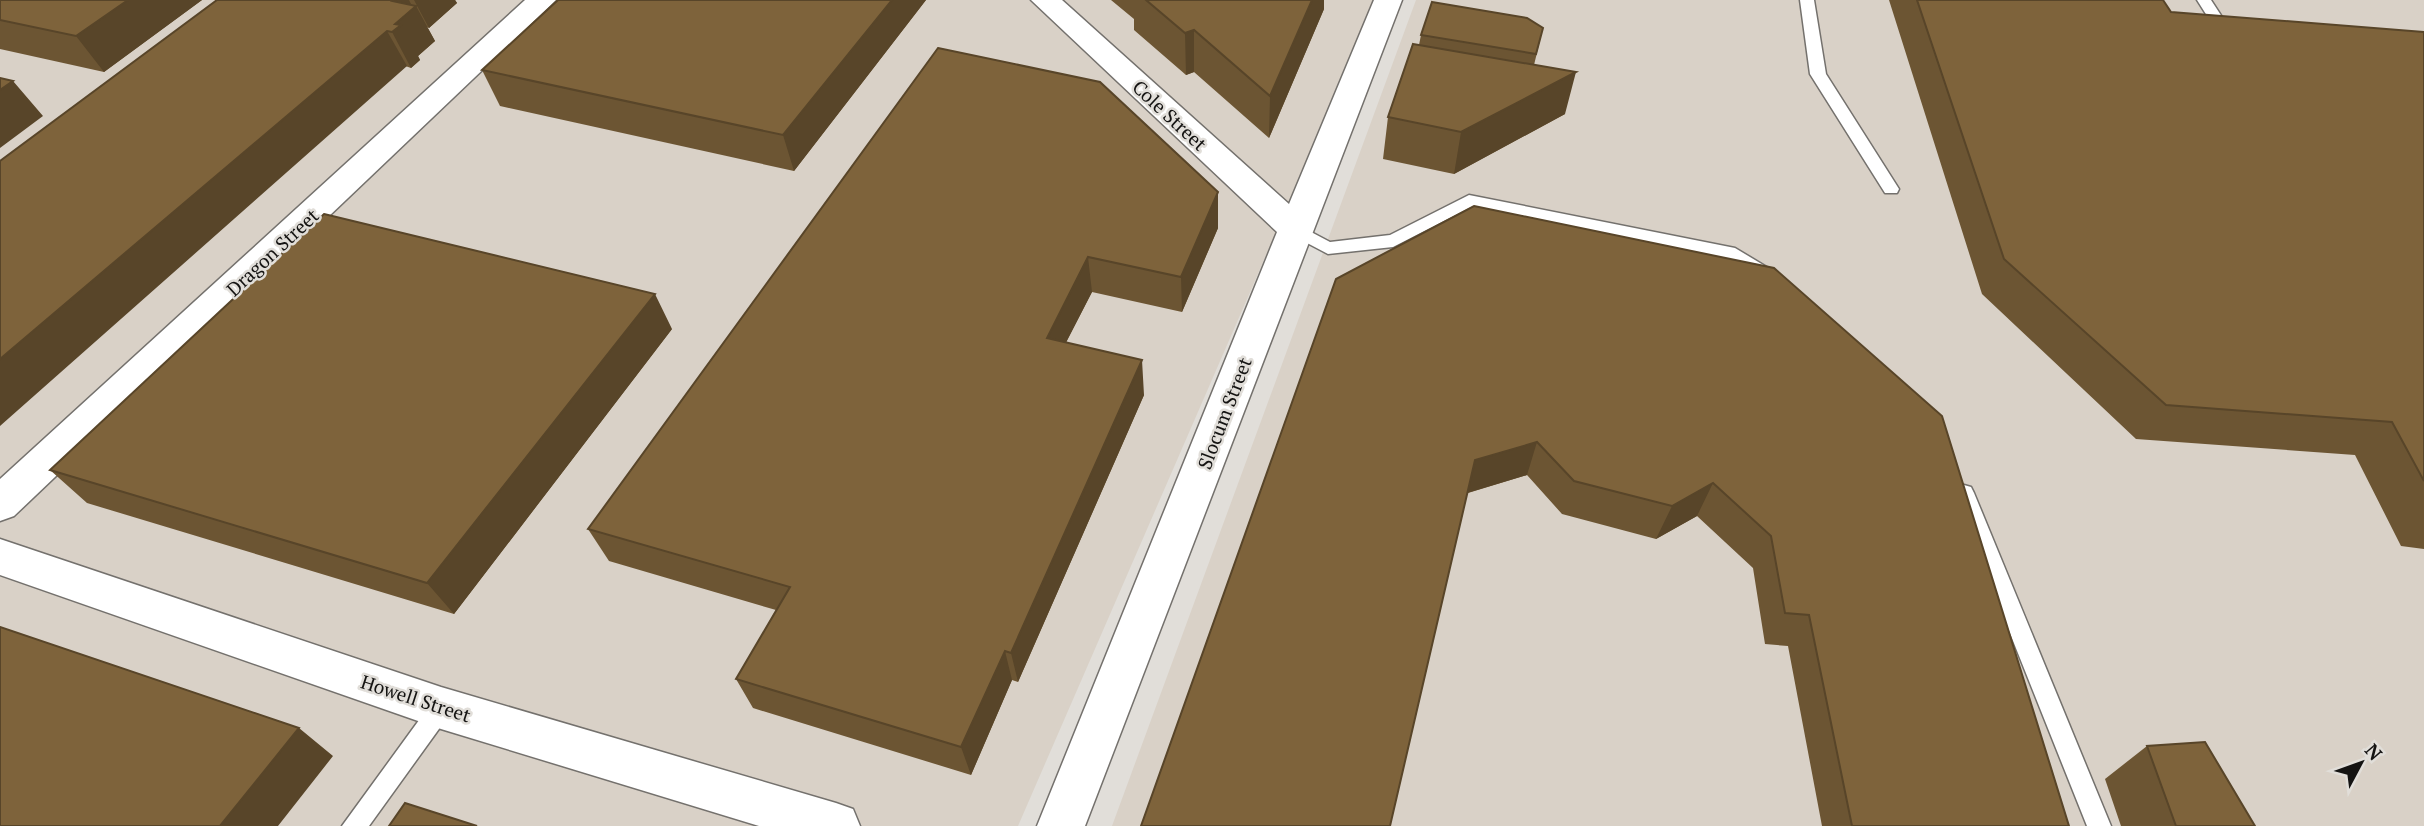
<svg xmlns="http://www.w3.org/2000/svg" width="2424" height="826" viewBox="0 0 2424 826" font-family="'PT Serif',serif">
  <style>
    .built { fill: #d9d1c7 }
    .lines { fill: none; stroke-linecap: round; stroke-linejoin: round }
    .lane-casing { stroke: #74716d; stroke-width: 3 }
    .street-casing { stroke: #74716d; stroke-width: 3 }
    .lane { fill: #fff; fill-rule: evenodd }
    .street { fill: #fff; fill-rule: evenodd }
    .wall { fill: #6c5533 }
    .shaded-wall { fill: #584529 }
    .building { fill: #7e633b; stroke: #584529; stroke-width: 2 }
    .labels { text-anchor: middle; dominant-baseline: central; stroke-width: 5; stroke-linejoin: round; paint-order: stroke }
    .street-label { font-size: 19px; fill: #141312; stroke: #e1ded9 }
  </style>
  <rect width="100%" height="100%" fill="#e1ded9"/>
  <path class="built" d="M0,0H1377L1018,826H0Z
    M1416,0H2424V826H1112Z"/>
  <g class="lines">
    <g class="lane-casing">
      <path id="lane" d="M1800,0H1814L1826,74L1899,189L1897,193H1885L1810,74Z
        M2197,0H2211L2226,23L2239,24L2241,27L2234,31L2216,30Z
        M1469,195L1735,248L1775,272L1778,276L1775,280L1769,282L1730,259L1471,207L1393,247L1328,254L1290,234L1287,230L1296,224L1330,242L1390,235Z
        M1964,485L1971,487L1974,493L2111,826H2087L1954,493L1957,487Z
        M441,698L449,701L452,708L449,715L369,826H342L433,701Z"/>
    </g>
    <g class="street-casing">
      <path id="street" d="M525,0H556L14,516L0,521V479Z
        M1031,0H1062L1289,204L1374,0H1402L1085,826H1037L1277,232Z
        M0,539L441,687L836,803L853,809L860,826H759L441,729L0,575Z"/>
    </g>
    <use href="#lane" class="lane"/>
    <use href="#street" class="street"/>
  </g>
  <path class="wall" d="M0,0H202L104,72L0,49Z
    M217,0H455L457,3L429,28L427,27L435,41L418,56L420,60L411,68Z
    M558,0H926L794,171L500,106L482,70Z
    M1111,0H1324V9L1269,138L1194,72L1186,75L1134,30V19Z
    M1889,0H2163L2171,12L2424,32V549L2401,546L2355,455L2136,439L1982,294Z
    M1543,28L1534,65L1565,114L1454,174L1383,159L1388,117L1419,45L1421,35Z
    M938,48L1218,192V228L1182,312L1092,292L1066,342L1144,395L1018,682L1012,680L971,775L753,708L736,679L776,610L609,561L588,529Z
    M1774,268L2069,826H1822L1788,646L1765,644L1753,568L1697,516L1656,539L1562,514L1527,475L1468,493L1336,279Z
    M672,329L454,614L87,503L50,470Z
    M2147,746L2255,826H2121L2105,779Z"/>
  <path class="shaded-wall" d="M128,0H202L104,72L76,36Z
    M393,0H409L413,8L416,6L435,41L418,56L420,60L411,68L392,32L395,24L392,1Z
    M414,0H455L457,3L429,28Z
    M892,0H926L794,171L783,135Z
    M1312,0H1324V9L1269,138L1270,96Z
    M1194,30V72L1186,75L1185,33Z
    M387,31L407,66L0,426V359Z
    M1576,72L1565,114L1454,174L1461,132Z
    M13,81L43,116L0,148V90Z
    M1218,192V228L1182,312L1181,277Z
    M1088,257L1092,292L1051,372L1047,338Z
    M655,294L672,329L454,614L427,583Z
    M1142,360L1144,395L1018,682L1011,653Z
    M1537,442L1527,475L1467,493L1475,460Z
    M1713,483L1697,516L1656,539L1672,506Z
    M1005,651L1012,680L971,775L961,747Z
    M299,728L333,756L278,826H220Z"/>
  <path class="building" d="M0,0H128L76,36L0,20Z
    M217,0H393L392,1L416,6L395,24L401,25L392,32L387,31L0,359V161Z
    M558,0H892L783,135L482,70Z
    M1146,0H1312L1270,96L1194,30L1185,33Z
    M1917,0H2163L2171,12L2424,32V481L2392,422L2166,405L2004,259Z
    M1432,2L1527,18L1543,28L1536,54L1421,35Z
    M1413,44L1576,72L1461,132L1388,117Z
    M938,48L1100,82L1218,192L1181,277L1088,257L1047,338L1142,360L1011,653L1005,651L961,747L736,679L790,587L588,529Z
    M0,78L13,81L0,90Z
    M1474,206L1774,268L1942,416L2069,826H1852L1809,615L1785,613L1771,536L1713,483L1672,506L1574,481L1537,442L1475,460L1390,826H1141L1336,279Z
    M324,214L655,294L427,583L50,470Z
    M0,627L299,728L220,826H0Z
    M2205,742L2255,826H2176L2147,746Z
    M405,803L477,826H389Z"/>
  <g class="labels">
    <g class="street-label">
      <text transform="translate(1170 115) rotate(43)">Cole Street</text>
      <text transform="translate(272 252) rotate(-43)">Dragon Street</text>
      <text transform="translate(1224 413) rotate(-69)">Slocum Street</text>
      <text transform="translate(416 698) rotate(18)">Howell Street</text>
    </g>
  </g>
  <g transform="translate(2361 763) rotate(49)" stroke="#e1ded9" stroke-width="5" paint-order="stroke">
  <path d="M0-5L12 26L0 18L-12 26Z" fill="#141312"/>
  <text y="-10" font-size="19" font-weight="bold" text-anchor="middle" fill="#141312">N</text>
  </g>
</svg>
